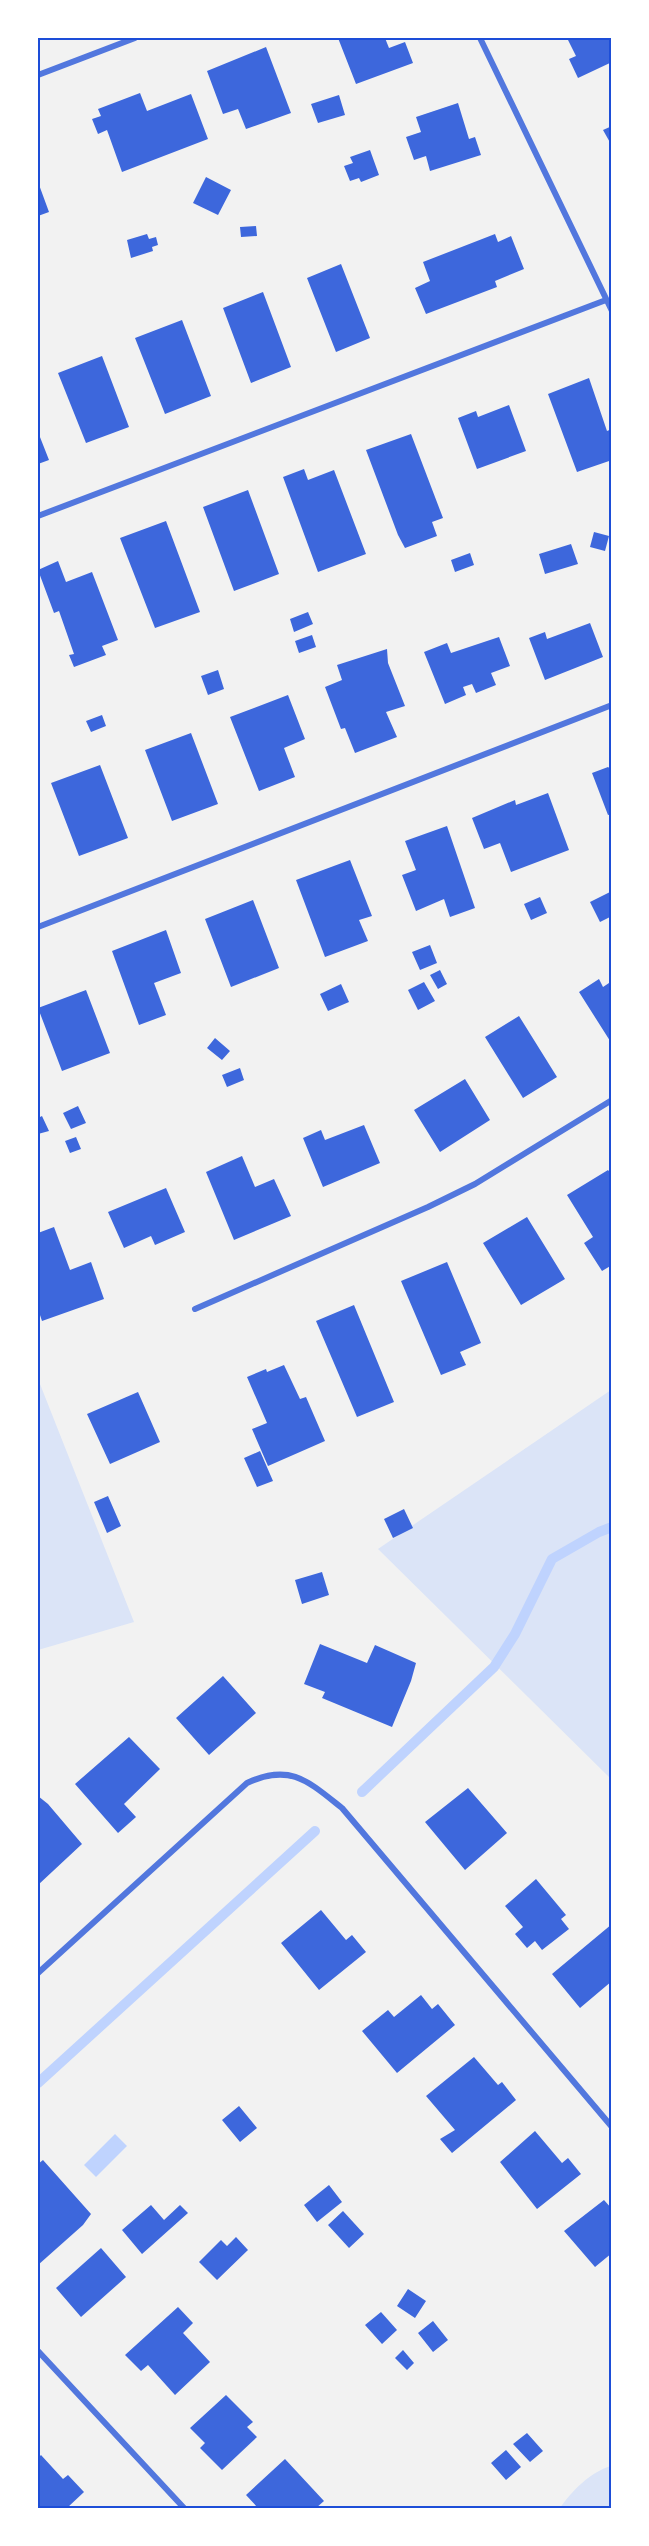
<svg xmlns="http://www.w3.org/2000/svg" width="649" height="2546" viewBox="0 0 649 2546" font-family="'Sofia Sans Condensed',sans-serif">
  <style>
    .green { fill: #dbe4f7 }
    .water { fill: #bfd3fe }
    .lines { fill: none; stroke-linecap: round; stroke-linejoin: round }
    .stream { stroke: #bfd3fe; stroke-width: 10 }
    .building { fill: #3d67dc }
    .minor { stroke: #5277de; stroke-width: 6 }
    .neatline { fill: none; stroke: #1d4ed8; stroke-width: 2 }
  </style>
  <rect width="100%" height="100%" fill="#f2f2f2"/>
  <path class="green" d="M38,1379L134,1622L38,1650Z
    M611,1390V1779L378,1549Z
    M611,2466V2508H560C572,2491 590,2472 611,2466Z"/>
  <path class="water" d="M115,2134L127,2146L96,2177L84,2165Z"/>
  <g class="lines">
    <path class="stream" d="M362,1792L494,1667L515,1634L552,1559L599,1532L612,1527
      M38,2083L315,1831"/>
  </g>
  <path class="building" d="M338,38H385L389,48L405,42L413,63L356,84Z
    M567,38H612V62L578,78L569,59L576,56Z
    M266,47L291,113L246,129L238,109L223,114L207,71Z
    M140,93L147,111L191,94L208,139L122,172L107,130L98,134L92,119L101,116L98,109Z
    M339,95L345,115L318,123L311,104Z
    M458,103L469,139L475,137L481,155L430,171L426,156L414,160L406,137L421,132L416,117Z
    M612,126V146L603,130Z
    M370,150L379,175L361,182L359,178L350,181L344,166L353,163L350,157Z
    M206,177L231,190L218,215L193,203Z
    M38,182L49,212L38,216Z
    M256,226L257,236L241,237L240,227Z
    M147,234L149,239L156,237L158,245L152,247L153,251L131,258L127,240Z
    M495,234L498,242L511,236L524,269L495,281L497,287L426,314L415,288L430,281L423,262Z
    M341,264L370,338L336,352L307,278Z
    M263,292L291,367L251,383L223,308Z
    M182,320L211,396L165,414L135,338Z
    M102,356L129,427L86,443L58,373Z
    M589,378L607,431L612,429V460L577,472L548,394Z
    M509,405L526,451L477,469L458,418L476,411L478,417Z
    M38,432L49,460L38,464Z
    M411,434L443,518L432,522L437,536L405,548L398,535L366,450Z
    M304,469L308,480L334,470L366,554L318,572L283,477Z
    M248,490L279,574L234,591L203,507Z
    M166,521L200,612L155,628L120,538Z
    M594,532L609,536L605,551L590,547Z
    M571,544L578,564L545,574L539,554Z
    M470,553L474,565L455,572L451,560Z
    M58,561L66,582L92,572L118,640L102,646L106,655L74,667L69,655L74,654L59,611L54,613L38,570Z
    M308,612L313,624L294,632L290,619Z
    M590,623L603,657L545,680L529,638L545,632L547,639Z
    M312,635L316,647L299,653L295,641Z
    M499,637L510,666L491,673L496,685L476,693L472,684L463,687L466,695L445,704L424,652L447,643L451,653Z
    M387,649L388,663L405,706L386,712L397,737L355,753L345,728L341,729L325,687L342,680L337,665Z
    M218,670L224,689L208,695L201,676Z
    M288,695L305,739L284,748L295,777L259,791L230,717Z
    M102,715L106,726L91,732L86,721Z
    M191,733L218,804L172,821L145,750Z
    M100,765L128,838L79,856L51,783Z
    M608,767L612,770V814L608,815L592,773Z
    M548,793L569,850L511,872L500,843L484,849L472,818L515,800L516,805Z
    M447,826L475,908L450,917L444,899L416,911L402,875L416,870L405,841Z
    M350,860L372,916L359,920L368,941L325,957L296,880Z
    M612,891V916L600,922L590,902Z
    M540,897L547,913L531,920L524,904Z
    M253,900L279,968L231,987L205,919Z
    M166,930L181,973L154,983L166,1015L139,1025L112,951Z
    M430,945L437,963L420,970L412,952Z
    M440,970L447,984L438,989L430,975Z
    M599,979L603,987L612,981V1044L579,992Z
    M424,982L435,1001L418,1010L408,990Z
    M341,984L349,1002L328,1011L320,994Z
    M86,990L110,1053L62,1071L38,1008Z
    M519,1016L557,1077L523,1098L485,1037Z
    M215,1038L230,1051L222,1060L207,1048Z
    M240,1068L244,1080L227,1087L222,1075Z
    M465,1079L490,1120L440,1152L414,1110Z
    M78,1106L86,1123L71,1129L63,1113Z
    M42,1116L49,1131L38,1134V1118Z
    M364,1125L380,1163L323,1187L303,1138L321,1130L325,1140Z
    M76,1137L81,1149L70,1153L65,1141Z
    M242,1156L255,1187L274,1179L291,1216L234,1240L206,1172Z
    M608,1170L612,1175V1265L602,1271L584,1243L593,1237L567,1195Z
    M166,1188L185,1232L155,1245L151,1236L124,1248L108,1212Z
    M527,1217L565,1279L521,1305L483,1243Z
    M54,1227L70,1270L91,1262L104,1299L42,1321L38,1309V1233Z
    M447,1262L481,1343L460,1352L466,1365L441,1375L401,1281Z
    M354,1305L394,1402L357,1417L316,1321Z
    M284,1365L300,1399L306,1397L325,1441L268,1466L252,1429L267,1423L247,1377L266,1369L267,1372Z
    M138,1392L160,1442L110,1464L87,1414Z
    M260,1451L273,1481L257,1487L244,1458Z
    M108,1496L121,1526L107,1533L94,1502Z
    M404,1509L413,1528L393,1538L384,1519Z
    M322,1572L329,1595L302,1604L295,1580Z
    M320,1644L367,1663L375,1645L416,1663L411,1681L392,1727L322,1698L325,1692L304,1684Z
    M223,1676L256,1713L209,1755L176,1718Z
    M129,1737L160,1769L124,1804L136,1817L118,1833L75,1784Z
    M468,1788L507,1833L465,1870L425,1822Z
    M38,1796L48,1804L82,1844L38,1885Z
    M536,1879L566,1915L561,1919L569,1929L542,1950L535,1941L527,1948L515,1934L523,1927L505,1906Z
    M321,1910L346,1940L352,1935L366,1952L319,1990L281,1943Z
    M612,1924V1981L580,2008L552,1974Z
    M421,1995L432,2009L438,2004L455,2025L397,2073L362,2031L388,2010L394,2017Z
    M474,2057L498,2085L502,2082L516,2100L452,2153L440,2139L455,2130L426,2096Z
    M239,2106L257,2128L240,2142L222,2120Z
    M535,2131L562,2163L568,2158L581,2174L537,2209L500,2162Z
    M43,2160L91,2214L83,2225L38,2265V2164Z
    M329,2185L342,2202L317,2222L304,2205Z
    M604,2200L612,2209V2253L595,2267L564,2231Z
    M151,2205L164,2220L180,2205L188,2213L142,2254L122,2230Z
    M343,2211L364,2234L349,2248L328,2225Z
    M236,2237L248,2250L217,2280L199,2262L221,2240L227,2246Z
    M101,2248L126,2277L81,2317L56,2288Z
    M408,2289L426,2301L415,2318L397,2306Z
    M178,2307L193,2323L183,2333L210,2362L175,2395L148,2365L141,2371L125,2355Z
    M381,2312L397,2330L382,2344L365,2325Z
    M433,2321L448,2340L433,2352L418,2333Z
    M403,2350L414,2363L407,2370L395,2358Z
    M226,2395L253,2422L247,2427L257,2437L222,2470L200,2448L205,2443L190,2428Z
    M527,2433L543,2451L530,2462L513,2444Z
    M506,2450L521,2467L506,2480L491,2463Z
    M41,2455L63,2479L68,2475L84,2492L67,2508H39L38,2507V2458Z
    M285,2459L324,2501L316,2508H258L246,2495Z"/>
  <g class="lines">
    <path class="minor" d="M480,38L612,311
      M38,75L135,38
      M38,516L606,300
      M38,927L612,705
      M195,1309L428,1207L475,1184L612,1100
      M38,1973L247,1783C290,1763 308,1781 342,1808L612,2127
      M38,2351L184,2508"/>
  </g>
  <rect width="649" height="2546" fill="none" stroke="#ffffff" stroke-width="78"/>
  <rect x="39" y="39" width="571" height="2468" class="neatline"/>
</svg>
